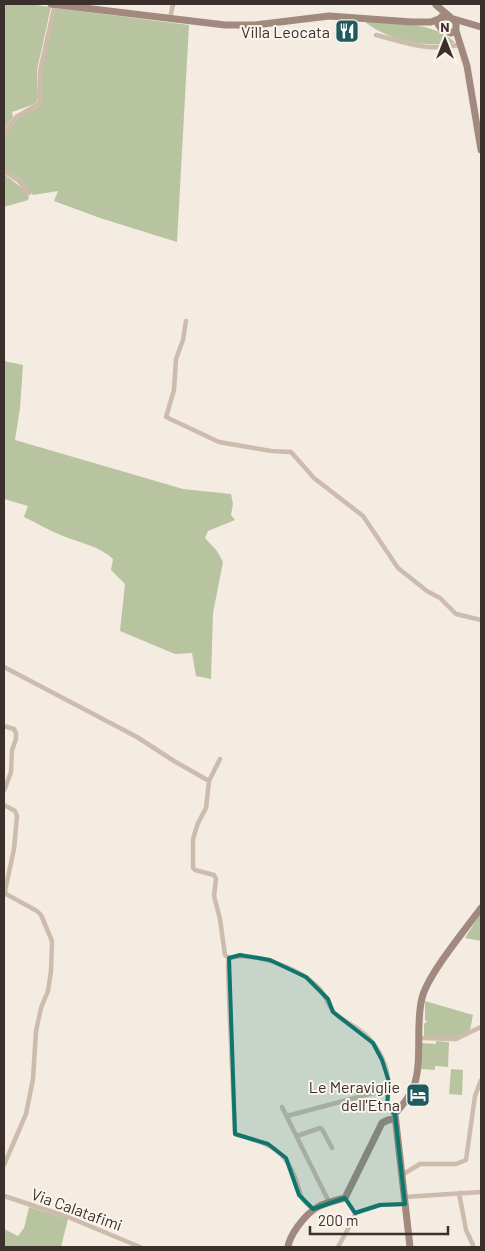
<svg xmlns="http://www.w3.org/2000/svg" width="485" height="1251" viewBox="0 0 485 1251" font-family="Barlow,sans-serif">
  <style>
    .green { fill: #b8c4a0 }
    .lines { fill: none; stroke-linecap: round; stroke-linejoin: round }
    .street { stroke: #cdbbac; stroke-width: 4.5 }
    .secondary { stroke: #a18a7d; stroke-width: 7 }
    .marked { fill: #0f766e; fill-opacity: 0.2; stroke: #0f766e; stroke-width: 4; stroke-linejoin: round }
    .labels { text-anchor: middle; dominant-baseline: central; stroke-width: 4; stroke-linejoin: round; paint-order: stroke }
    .poi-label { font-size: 16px; fill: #3b302b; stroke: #fbf5ee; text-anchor: end }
    .street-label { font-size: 16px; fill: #3b302b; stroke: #fbf5ee }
  </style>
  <rect width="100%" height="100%" fill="#f4ebe1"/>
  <path class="green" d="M4,4H28L51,7L37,70L38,98L36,103L32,105L12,112L13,117L4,129Z
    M56,8L189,25L177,242L100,218L54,201L58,191L33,195L20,179L4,169V136L17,119L25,112L35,109L40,105L42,100L41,71Z
    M364,21C389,23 438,22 455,43C426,48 386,40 364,21Z
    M4,174L26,191L29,198L28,200L4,207Z
    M4,361L23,365L20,408L15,440L183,489L231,494L233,504L231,515L235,520L208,531L205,538L217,551L223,562L213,613L211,679L196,676L192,653L175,654L120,631L125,584L111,570L113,559C98,545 80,543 63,536C50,531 37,523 24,517L28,506L4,499Z
    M481,913V941L465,938Z
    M425,1001L473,1015L470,1030L454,1038L424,1037V1024L427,1021L425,1020Z
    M436,1041L449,1042L448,1067L435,1066V1070L421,1069L422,1043L436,1044Z
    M451,1069L463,1070L462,1095L449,1094Z
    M29,1207L68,1219L61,1247H4V1229L18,1236L24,1228Z"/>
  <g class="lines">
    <path class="street" d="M170,19L173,4
      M376,35C403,42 432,53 461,44
      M4,133L16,117L39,104L40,99V71L55,4
      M4,171L19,181L29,193
      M186,321L183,340L176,359L174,390L166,417L219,442L271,451L291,452L314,478L363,516L398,568L427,591L440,598L456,614L481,620
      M4,667L137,737L174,761L209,781
      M4,726L14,729L16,733V739L12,750L11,772L4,791
      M220,759L209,781L206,808L198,823L193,839V868L195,870L214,875L216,879L214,896L220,919L225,955L229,958C255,951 301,969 319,988C327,997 327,1004 333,1011C338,1018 353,1025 361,1031C375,1041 387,1062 388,1079C389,1088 387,1097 387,1106L395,1114
      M4,805L15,811L17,816L14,849L5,891L6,894L37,911L41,915L52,941L51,971L48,991L41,1008L36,1031L33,1079L26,1114L4,1165
      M229,958L228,964L229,1000L235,1134C265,1143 285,1147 296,1180C302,1196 298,1197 313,1209
      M419,1038L456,1039L481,1027
      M282,1107L329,1202
      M287,1116L381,1091L387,1092
      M297,1136L320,1128L322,1129L332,1148
      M402,1175L420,1164H456L466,1160L475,1096L481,1080
      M459,1193L466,1230L473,1245
      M4,1196L68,1217L140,1247
      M404,1197L481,1192
      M345,1198L355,1213
      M355,1213L380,1205L405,1204
      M338,1247L354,1218L355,1213"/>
    <path class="secondary" d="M51,4L225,25H255L329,16L412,22H431L439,19
      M436,5L456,22V30L451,33L442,30L438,24L441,17H450
      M454,19L481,27
      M456,31L467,66L481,150
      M288,1247C289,1239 293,1233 298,1226C313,1206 321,1204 345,1198L382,1123L388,1120L395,1119
      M410,1247L395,1114C402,1106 410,1096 414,1086C423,1059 415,1025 422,998C428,974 465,930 481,908"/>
  </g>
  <path class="marked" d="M240,955L270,960L306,977L328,999L333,1012L373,1043L382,1060L389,1082L387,1108L395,1114L405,1204L380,1205L355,1213L345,1198L313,1209L299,1195L286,1158L268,1144L235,1134L229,958Z"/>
  <defs>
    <g id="restaurant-square" transform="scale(1.25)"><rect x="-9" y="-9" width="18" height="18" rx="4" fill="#1f5a5e" stroke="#fbf5ee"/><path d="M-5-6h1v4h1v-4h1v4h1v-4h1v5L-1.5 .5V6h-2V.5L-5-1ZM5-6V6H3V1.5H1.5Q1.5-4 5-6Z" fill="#fff"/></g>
    <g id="hotel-square" transform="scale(1.25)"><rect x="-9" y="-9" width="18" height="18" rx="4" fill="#1f5a5e" stroke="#fbf5ee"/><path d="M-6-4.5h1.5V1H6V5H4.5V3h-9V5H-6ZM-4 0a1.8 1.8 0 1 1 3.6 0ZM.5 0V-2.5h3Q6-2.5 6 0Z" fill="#fff"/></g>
  </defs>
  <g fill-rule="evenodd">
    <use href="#restaurant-square" x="347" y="31"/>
    <use href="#hotel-square" x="418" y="1095"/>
  </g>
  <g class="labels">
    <g class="poi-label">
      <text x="330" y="31">Villa Leocata</text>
      <text x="400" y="1086">Le Meraviglie<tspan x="400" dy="18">dell'Etna</tspan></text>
    </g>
    <g class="street-label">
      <text transform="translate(77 1209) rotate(20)">Via Calatafimi</text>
    </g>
  </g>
  <rect width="485" height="1251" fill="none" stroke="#3b302b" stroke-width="10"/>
  <g transform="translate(445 40)" stroke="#fbf5ee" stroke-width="4" paint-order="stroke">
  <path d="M0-4L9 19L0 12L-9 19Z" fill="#3b302b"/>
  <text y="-8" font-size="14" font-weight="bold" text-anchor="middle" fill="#3b302b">N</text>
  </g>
  <path d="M310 1226v8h138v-8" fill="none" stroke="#3b302b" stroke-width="2.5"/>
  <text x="318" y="1226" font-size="15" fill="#3b302b" stroke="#fbf5ee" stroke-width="4" paint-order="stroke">200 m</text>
</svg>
